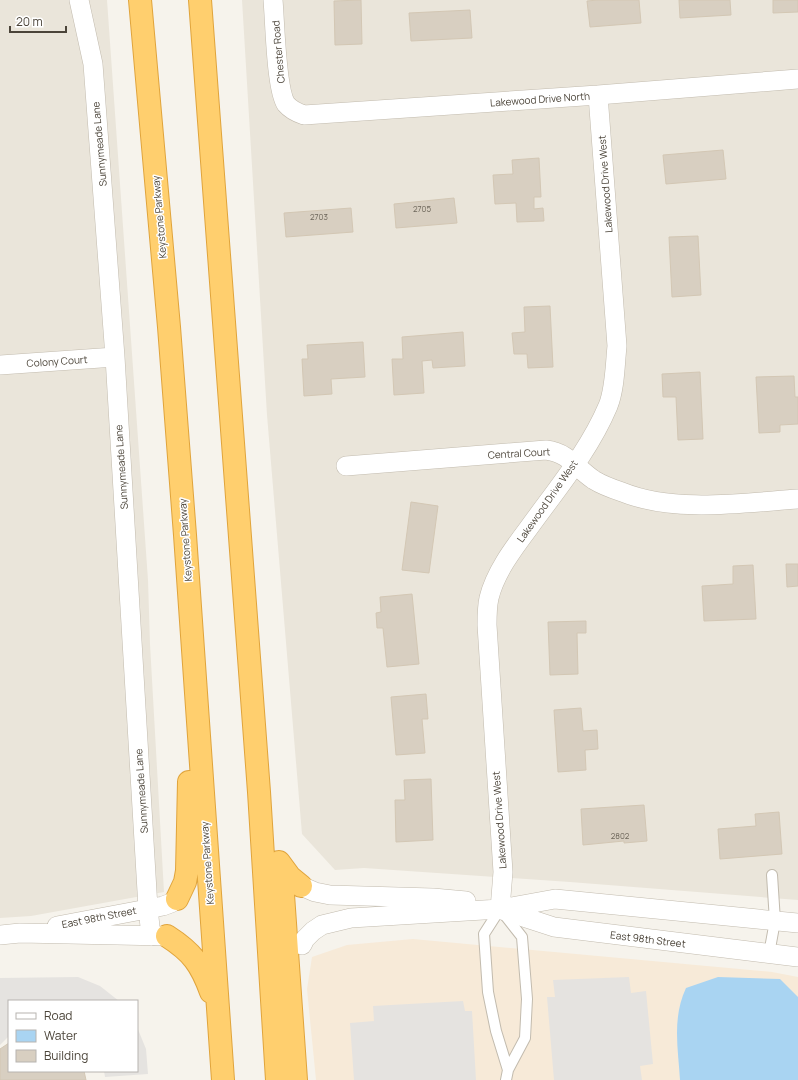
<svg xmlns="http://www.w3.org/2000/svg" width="798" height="1080" viewBox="0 0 798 1080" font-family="Manrope,sans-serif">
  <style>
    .residential { fill: #eae5da }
    .commercial { fill: #f7ead8 }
    .parking { fill: #e5e3e0 }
    .water { fill: #a9d4f2 }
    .building { fill: #d8cfc1; stroke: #d3c7b4 }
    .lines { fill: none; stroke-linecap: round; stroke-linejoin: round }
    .lane-casing { stroke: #c2bbae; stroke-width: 12 }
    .street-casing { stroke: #c2bbae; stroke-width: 20 }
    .highway-casing { stroke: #e0a43c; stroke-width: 24 }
    .lane { stroke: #fff; stroke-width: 10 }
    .street { stroke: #fff; stroke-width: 19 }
    .highway { stroke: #ffcf6e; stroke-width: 22 }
    .labels { text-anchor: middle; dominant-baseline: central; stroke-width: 3; stroke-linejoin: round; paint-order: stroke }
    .number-label { font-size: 8px; fill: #6e675b }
    .street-label { font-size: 10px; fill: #4b4439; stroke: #fff }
  </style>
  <rect width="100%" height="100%" fill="#f6f3ec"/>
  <path class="residential" d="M0,0H107L148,580L150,644L164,892L31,916L0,918Z
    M242,0H798V900L570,882L364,868L335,870L302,834L267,415Z"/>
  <path class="commercial" d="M413,939L772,972L798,977V1080H316L307,989L312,957L347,945Z"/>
  <path class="parking" d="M78,977L100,986L119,1001H9V1036L0,1045V978Z
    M629,977L631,993L646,991L653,1064L640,1066L642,1080H554L547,997H555L553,980Z
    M463,1001L465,1011H472L476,1080H354L350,1023L374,1021L373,1006Z
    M137,1027L146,1049L148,1074L105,1077L104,1071H137Z"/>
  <path class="water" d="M718,977L780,979L798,997V1080H680C678,1048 672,1018 686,988Z"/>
  <path class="building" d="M361,0L362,44L335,45L334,1Z
    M598,0H639L641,23L590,27L587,1Z
    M679,0H730L731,15L680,18Z
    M773,0H798V12L773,13Z
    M470,10L472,38L411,41L409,13Z
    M723,150L726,179L666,184L663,155Z
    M539,158L541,197H534V209L543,208L544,221L517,222L516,203L495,204L493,175L513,174L512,160Z
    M454,198L457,223L396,228L394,204Z
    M351,208L353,232L286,237L284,213Z
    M698,236L701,295L672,297L669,237Z
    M550,306L553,367L528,368L527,354H514L512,333L525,332L524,307Z
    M463,332L465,366L433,368L432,360L422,361L424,393L394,395L392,359H403L402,337Z
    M363,342L365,377L331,379L332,394L304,396L302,359H308L307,345Z
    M700,372L703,439L678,440L676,397H663L662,374Z
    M794,376L795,397H798V424L780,425V432L759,433L756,377Z
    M411,502L438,506L429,573L402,570Z
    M786,564H798V586L787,587Z
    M753,565L756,619L704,621L702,586L733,584V566Z
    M412,594L419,664L387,667L383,628H377L376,613L381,612L380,597Z
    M586,621V633H577L578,674L550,675L548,622Z
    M426,694L428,719H422L425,753L396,755L391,697Z
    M581,708L583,731L597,730L598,749L585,750L586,770L558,772L554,710Z
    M431,779L433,840L396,842L395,800H405L404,780Z
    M644,805L647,841L624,843V841L583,845L581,809Z
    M779,812L782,854L720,859L718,829L756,826L755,814Z
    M9,1043V1071H84L86,1080H0V1049Z"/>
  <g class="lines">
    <g class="lane-casing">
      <path id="lane" d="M769,954L775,921L772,875
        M506,1080L508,1070L525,1038L527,999L522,937L500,909L484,934L488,992L496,1031L508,1070"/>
    </g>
    <g class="street-casing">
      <path id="street" d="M79,0L93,64L103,197L115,357L148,908L151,936
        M273,0C275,21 276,89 286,104C291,110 298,113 304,115L598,95L798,79
        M0,365L115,357
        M346,466L546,450C569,453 576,468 594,480C602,485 613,489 622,492C674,513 742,503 798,499
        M301,886L315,892L330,895L433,898L466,901
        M500,909L503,872L487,625C487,616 487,607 489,598C495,573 513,549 528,529C556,490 589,451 608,406C615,389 615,365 617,346L598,95
        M502,910L554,927L798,957
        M57,926L163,906L171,903L177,899
        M0,935L20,933L165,936
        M302,945L305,939L313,931L322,925L351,918L500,909L555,899L798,923"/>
    </g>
    <g class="highway-casing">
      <path id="highway" d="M140,0L169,327L185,535L223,1080
        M200,0L259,792L277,1080
        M279,862L290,877L301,886
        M281,866L296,1080
        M177,899L185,882L187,871L189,782
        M167,936C192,952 201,964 211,992"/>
    </g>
    <use href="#lane" class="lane"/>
    <use href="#street" class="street"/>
    <use href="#highway" class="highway"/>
  </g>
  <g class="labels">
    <g class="number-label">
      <text x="422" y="208">2705</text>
      <text x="319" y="216">2703</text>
      <text x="620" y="835">2802</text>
    </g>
    <g class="street-label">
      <text transform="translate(278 52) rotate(-95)">Chester Road</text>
      <text transform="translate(540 99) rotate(-4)">Lakewood Drive North</text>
      <text transform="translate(99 144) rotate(-95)">Sunnymeade Lane</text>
      <text transform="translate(605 184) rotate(-94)">Lakewood Drive West</text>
      <text transform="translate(159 217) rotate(-95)">Keystone Parkway</text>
      <text transform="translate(57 361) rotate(-4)">Colony Court</text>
      <text transform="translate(519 453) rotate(-3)">Central Court</text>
      <text transform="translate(121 467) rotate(-94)">Sunnymeade Lane</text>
      <text transform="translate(547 501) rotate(-55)">Lakewood Drive West</text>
      <text transform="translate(185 540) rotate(-94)">Keystone Parkway</text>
      <text transform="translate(141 791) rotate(-94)">Sunnymeade Lane</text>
      <text transform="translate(499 820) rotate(-94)">Lakewood Drive West</text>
      <text transform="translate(207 863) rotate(-94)">Keystone Parkway</text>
      <text transform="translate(99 917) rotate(-11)">East 98th Street</text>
      <text transform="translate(648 939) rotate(7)">East 98th Street</text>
    </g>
  </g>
  <rect x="8" y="1000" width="130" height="72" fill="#ffffff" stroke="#b7b4b0"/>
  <rect x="16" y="1013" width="20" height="6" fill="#ffffff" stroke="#b7b4b0"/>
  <text x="44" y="1020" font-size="12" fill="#4b4439">Road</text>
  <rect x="16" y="1030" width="20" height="12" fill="#a9d4f2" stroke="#b7b4b0"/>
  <text x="44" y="1040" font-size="12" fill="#4b4439">Water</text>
  <rect x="16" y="1050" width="20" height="12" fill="#d8cfc1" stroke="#b7b4b0"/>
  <text x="44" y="1060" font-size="12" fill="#4b4439">Building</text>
  <path d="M10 26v6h56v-6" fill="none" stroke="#4b4439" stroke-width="2"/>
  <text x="16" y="26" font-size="12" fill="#4b4439" stroke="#ffffff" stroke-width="3" paint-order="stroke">20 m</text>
</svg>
